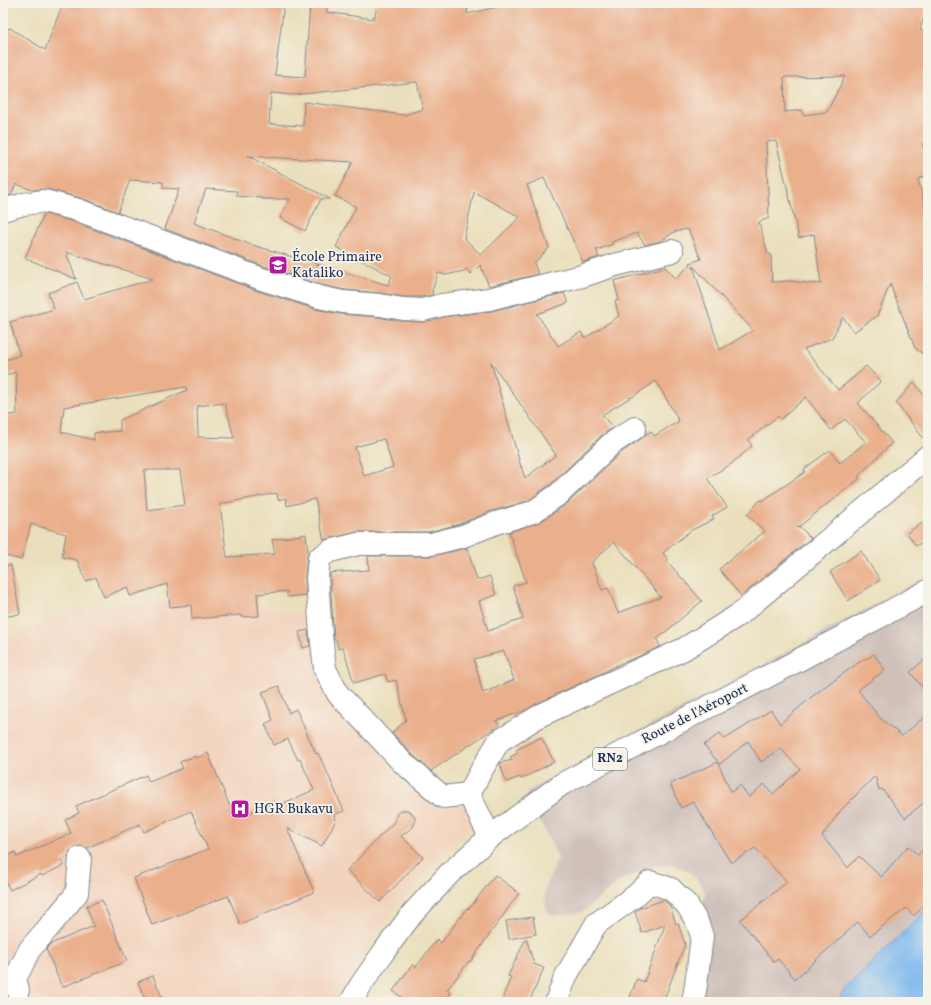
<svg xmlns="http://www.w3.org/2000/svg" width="931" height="1005" viewBox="0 0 931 1005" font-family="Vollkorn,serif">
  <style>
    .built { fill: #f2d4be }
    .industrial { fill: #cfc0ba }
    .water { fill: #7db7ee; stroke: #4c73a6 }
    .building { fill: #eaaf8b; fill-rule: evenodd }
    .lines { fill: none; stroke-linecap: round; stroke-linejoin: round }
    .minor-casing { stroke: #82878d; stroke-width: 24 }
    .highway-casing { stroke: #82878d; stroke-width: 24 }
    .minor { stroke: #fff; stroke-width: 22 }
    .highway { stroke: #fff; stroke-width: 22 }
    .labels { text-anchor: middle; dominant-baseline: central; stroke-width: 3.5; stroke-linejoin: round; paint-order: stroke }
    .shield { fill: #f7f3e8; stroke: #5d6a87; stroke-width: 1 }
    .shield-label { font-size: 13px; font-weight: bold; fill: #1b2f5e }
    .poi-label { font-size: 14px; fill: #1b2f5e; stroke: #f7f3e8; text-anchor: start }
    .street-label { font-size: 14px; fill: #1b2f5e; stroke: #f7f3e8 }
  </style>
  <rect width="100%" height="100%" fill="#f7f3e8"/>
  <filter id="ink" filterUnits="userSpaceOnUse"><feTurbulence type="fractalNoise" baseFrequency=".025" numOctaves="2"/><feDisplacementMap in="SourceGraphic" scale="8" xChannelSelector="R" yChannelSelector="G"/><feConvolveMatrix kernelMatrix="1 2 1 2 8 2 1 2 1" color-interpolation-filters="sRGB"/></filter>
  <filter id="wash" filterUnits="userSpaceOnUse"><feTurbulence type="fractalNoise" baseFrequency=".012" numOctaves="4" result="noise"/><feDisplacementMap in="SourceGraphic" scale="16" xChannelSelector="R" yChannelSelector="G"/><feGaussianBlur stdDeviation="0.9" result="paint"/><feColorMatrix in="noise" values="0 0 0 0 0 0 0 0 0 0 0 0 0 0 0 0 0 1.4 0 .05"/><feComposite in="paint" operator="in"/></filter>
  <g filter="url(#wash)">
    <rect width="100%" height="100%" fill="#eadfbc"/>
    <path class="built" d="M220,599L320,618L325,669L443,797L469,794L482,820L441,856L375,933L339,1002H3V640L75,608Z"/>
    <path class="industrial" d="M928,576V908L845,989L837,1002H688L705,892L695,877L688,871L672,865L654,866L620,881L582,912L553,916L547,910L544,892L558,858L526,792Z"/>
    <path class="water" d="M928,908V1002H837L845,989Z"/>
    <g id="blocks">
      <path class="building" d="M63,3H284L275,75L305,77L310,3H329L326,12L373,19V16L375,17L377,3H444L468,6L467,14L515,3H928L920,30L928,33V136L922,144L928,161V176L918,179L928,218V358L915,348L890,284L877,316L854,332L843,317L832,338L804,349L838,390L853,378L866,366L881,381L858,403L892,443L859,475V479L797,528L800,527L811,538L741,596L719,569L765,531L747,515L760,500L762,501L805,472L804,469L830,450L840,463L866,442L845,419L831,430L806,397L781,419L778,416L748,440L752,446L730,465L707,478L727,507L712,516L714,519L690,531L663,553L668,559L667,561L702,601L657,639L660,647L635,658L619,664L606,671L536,704L526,710L496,721L499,725L431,771L411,753L392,733L406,720L396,680L388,682L385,674L354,683L343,648L338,649L336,639L334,640L330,578V573L369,570L368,556H431L467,548L477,580L490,576L496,595L479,601L488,631L523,619L513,586L526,582L509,532L540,522L568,503L619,454L642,438L646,434L651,431L654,436L679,421L656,381L631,398V397L602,415L613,428L602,435L551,484L528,501L492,511L459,524L429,532H358L324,540L315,499L287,506L286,498L278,500L277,493L220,504L227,557L275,554L272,540L306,534L308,552L307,557L305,577L306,595L287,597V591L257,594L259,616L241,617V615L192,619L191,605L170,607L167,584L130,596L127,587L104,597L96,577L86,581L77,560L62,557L66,534L31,524L21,560L3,555V416L17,414L16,372L3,376V361L20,355L10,322L54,309L48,293L77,282L84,299L153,279L66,252L76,279L25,258L44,214L74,222L258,291L315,309L340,314L378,317L402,321L423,322L444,317L492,311L564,293L568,303L537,314L558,346L581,332L585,338L619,316L615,301L619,300L614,281L665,267L676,278L691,264L690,263L701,259L688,229L674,232L661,241L645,245L637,233L612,242L613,244L596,250L599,257L583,262L544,178L527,185L549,248L534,263L538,274L489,286L480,265L471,274L466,269L464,271L446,275L438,273L432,291L433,295L422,297H404L381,293L345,290L322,285L266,267L165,229L179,189L163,188V182L130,180L118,212L81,198L47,189L32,190L16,184L11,195L3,197V25L9,29L10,28L45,50ZM845,76L827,112L803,115L802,110L785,112L784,77ZM417,82L423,109L404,115L304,102L303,126L269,124L271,93L293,95ZM776,141L799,238L814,234L821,284L814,283V284L789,281L772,282L771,254H768L759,222L769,218L766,142ZM248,156L353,162L335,196L356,207L336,247L392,276L388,285L249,244L194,223L206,189L237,191V196L262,198V199H290L280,218L305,231L321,199H330ZM474,192L520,217L481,255L464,238ZM693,266L753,330L720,350ZM491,362L556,455L525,478L521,466V467ZM186,387L187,390L120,420V431L94,433V440L61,432L64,407ZM225,403L234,438L198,437L197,406ZM384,439L393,467L364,476L355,447ZM144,470H180L185,505L147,510ZM614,542L661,597L618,613L608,588L602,590L592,562ZM504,651L514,680L483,693L474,659Z
        M914,382L928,401V444L896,403Z
        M928,519V538L916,546L907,533Z
        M861,551L880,580L848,601L830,572Z
        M11,565L20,614L3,617V566Z
        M308,630L310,646L303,648L299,632Z
        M874,654L885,670L858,690L880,718L902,736L928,714V799L905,818L882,789L879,790L875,776L841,810L822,836L848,868L859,856L881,877L908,846L918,855L928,844V901L914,916L906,908L870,936L858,922L795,979L778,959L774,962L740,920L787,882L755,848L731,863L693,802L681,808L670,784L718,762L704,745L720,733L725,739L771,710L780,724L809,699L832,681V682L858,663L866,658L867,659ZM748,741L761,762L781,749L800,769L773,794L764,784L749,797L740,785L731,792L718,763L720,764Z
        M928,657V694L910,672Z
        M279,686L289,713L296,709L316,754L318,753L326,770L344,811L334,815L336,820L322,846L287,828L314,892L240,924L228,896L152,925L134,878L208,849L191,811L144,832L140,824L87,848L81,846L75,847L70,851L68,857L61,860L64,865L42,876L41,874L10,890L3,876V859L15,852L17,857L71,833L65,820L79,813L76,806L146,775L149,782L183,768L180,762L195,756L196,758L208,753L235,819L275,802L277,806L314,790L300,759L298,760L288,739L274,745L265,724L273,720L262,692Z
        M541,737L554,762L521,779L520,777L506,782L500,763L512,760L510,757L518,753L516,750Z
        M402,810H407L412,813L415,817V822L413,827L401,836L423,857L380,902L347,870L394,822L397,814Z
        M495,875L519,893L470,962L469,961L447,990L451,993L444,1002H408L393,991L413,964L416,967L437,939L441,943L467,908L469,909Z
        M102,900L127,961L62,987L46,949L51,944L94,926L86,906Z
        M664,900L670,906L676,924L678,923L685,944L663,1002H628L637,979L644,982L665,925L642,933L635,912L640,908Z
        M533,917L536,934L509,939L506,921Z
        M526,938L534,964L544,968L529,1002H502L504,997L503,996L511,977L508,976Z
        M153,976L164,1002H146L138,982Z"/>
    </g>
  </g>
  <g filter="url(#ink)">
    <use href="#blocks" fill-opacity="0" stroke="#82878d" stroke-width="1"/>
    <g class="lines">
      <g class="minor-casing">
        <path id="minor" d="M3,210L24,204L44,201L78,210L262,279L319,297L343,302L380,305L403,309L423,310L442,305L489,299L525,290L582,276L615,265L672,251
          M469,794L443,797L402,762L362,719L338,694L325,669L321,635L317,578L319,558L330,551L358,544H431L463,536L496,523L533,512L559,494L611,444L635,428
          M490,837L469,794L481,771L499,741L541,715L684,649L740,614L928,456
          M18,990L15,979L30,949L49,927L77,893L80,858
          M556,1002L566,976L596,924L635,896L650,882L671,889L687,905L697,922L702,936L696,985L693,1002"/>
      </g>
      <g class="highway-casing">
        <path id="highway" d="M351,1002L362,983L385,950L412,914L450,873L490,837L562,784L683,720L780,670L928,591"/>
      </g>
      <use href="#minor" class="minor"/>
      <use href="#highway" class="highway"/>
    </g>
  </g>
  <defs>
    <g id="school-square" transform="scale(1)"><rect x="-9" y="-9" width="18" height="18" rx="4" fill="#b5179e" stroke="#f7f3e8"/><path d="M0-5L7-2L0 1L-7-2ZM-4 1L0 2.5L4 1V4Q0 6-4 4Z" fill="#fff"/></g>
    <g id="hospital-square" transform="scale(1)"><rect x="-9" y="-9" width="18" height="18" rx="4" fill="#b5179e" stroke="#f7f3e8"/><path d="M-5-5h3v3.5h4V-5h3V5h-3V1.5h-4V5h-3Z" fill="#fff"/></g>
  </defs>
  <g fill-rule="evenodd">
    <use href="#school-square" x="278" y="265"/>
    <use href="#hospital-square" x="240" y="809"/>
  </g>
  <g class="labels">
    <rect class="shield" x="593" y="748" width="34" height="22" rx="3"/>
    <g class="shield-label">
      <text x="610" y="759">RN2</text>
    </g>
    <g class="poi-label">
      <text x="292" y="257">École Primaire<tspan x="292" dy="16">Kataliko</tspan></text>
      <text x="254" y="809">HGR Bukavu</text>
    </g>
    <g class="street-label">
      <text transform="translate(695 714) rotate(-27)">Route de l'Aéroport</text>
    </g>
  </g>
  <rect width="931" height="1005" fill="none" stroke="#f7f3e8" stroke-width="16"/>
</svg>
